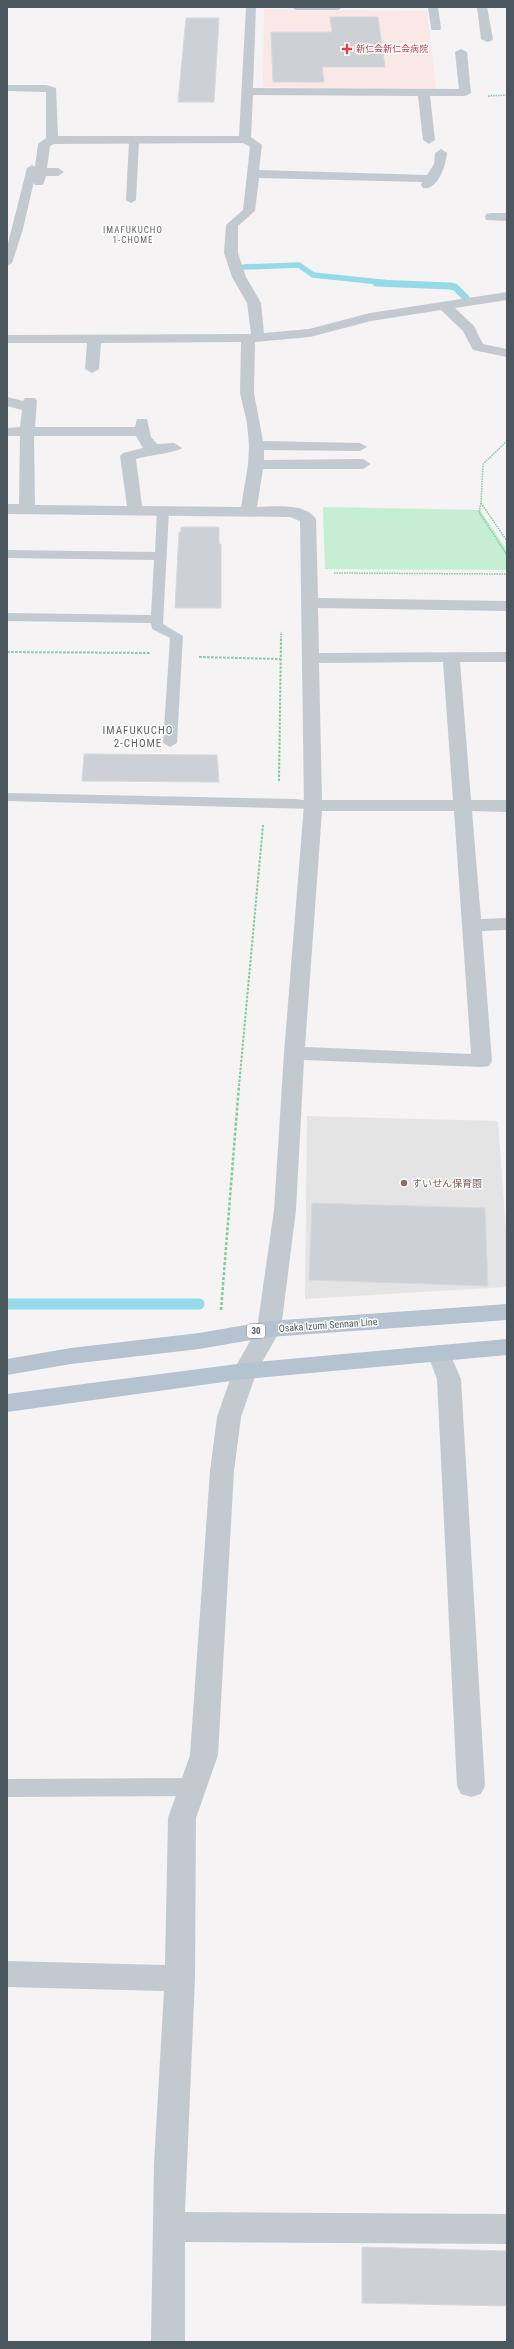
<svg xmlns="http://www.w3.org/2000/svg" width="514" height="2349" viewBox="0 0 514 2349" font-family="'Roboto Condensed','Noto Sans JP',sans-serif">
  <style>
    .education { fill: #e5e4e4 }
    .medical { fill: #fae8e7 }
    .green { fill: #c5eed3 }
    .lines { fill: none; stroke-linecap: round; stroke-linejoin: round }
    .stream-far2 { stroke: #95dae8; stroke-width: 5.5 }
    .stream-far1 { stroke: #95dae8; stroke-width: 7 }
    .stream { stroke: #95dae8; stroke-width: 11 }
    .building { fill: #cdd0d4; stroke: #d7d9dd }
    .path-far2 { stroke: #7fcaa2; stroke-width: 1.5; stroke-dasharray: 1.5 1; stroke-linecap: butt }
    .path-far1 { stroke: #7fcaa2; stroke-width: 2; stroke-dasharray: 2.5 1.5; stroke-linecap: butt }
    .path { stroke: #7fcaa2; stroke-width: 2.5; stroke-dasharray: 3 2; stroke-linecap: butt }
    .lane { fill: #c2cad0; fill-rule: evenodd }
    .street { fill: #c2cad0; fill-rule: evenodd }
    .primary { fill: #b4c3cf; fill-rule: evenodd }
    .health-dot { fill: #e0444e; stroke: #fff; stroke-width: 1.5 }
    .education-dot { fill: #8d6e63; stroke: #fff; stroke-width: 1.5 }
    .labels { text-anchor: middle; dominant-baseline: central; stroke-width: 3; stroke-linejoin: round; paint-order: stroke }
    .far-health-label { font-size: 9px; fill: #be3a42; stroke: #fff; text-anchor: start }
    .far-neighbourhood-label { font-size: 9px; letter-spacing: 1px; fill: #5f6367; stroke: #fff }
    .shield { fill: #fff; stroke: #81898f; stroke-width: 1 }
    .shield-label { font-size: 9px; font-weight: bold; fill: #4b575f }
    .education-label { font-size: 10px; fill: #785e54; stroke: #fff; text-anchor: start }
    .street-label { font-size: 10px; fill: #4b575f; stroke: #fff }
    .neighbourhood-label { font-size: 11px; letter-spacing: 1px; fill: #5f6367; stroke: #fff }
  </style>
  <rect width="100%" height="100%" fill="#f5f3f3"/>
  <path class="education" d="M307,1116L498,1121L507,1245V1287L305,1299Z"/>
  <path class="medical" d="M264,9L427,11L436,90L263,87Z"/>
  <path class="green" d="M323,507L480,510L507,550V570L325,569Z"/>
  <g class="lines">
    <path class="stream-far2" d="M244,267L299,265L313,275L399,284"/>
    <path class="stream-far1" d="M376,283L450,286L455,287L466,298"/>
    <path class="stream" d="M7,1304H199"/>
  </g>
  <path class="building" d="M330,17H378L385,67H322L324,82H273L271,32H332Z
    M186,18H219L214,102H178Z
    M181,527H219V544H221V608H175L179,532H181Z
    M84,754L217,755L219,782L82,781Z
    M312,1203L485,1208L488,1286L309,1280Z
    M362,2247L507,2251V2306L362,2303Z"/>
  <g class="lines">
    <path class="path-far2" d="M488,96L507,95
      M507,441L483,464L481,503L507,541
      M481,503L479,512L507,555
      M334,573L507,574
      M281,640V632"/>
    <path class="path-far1" d="M7,652L150,653
      M199,657L280,659
      M279,781L281,639
      M239,1086L263,825"/>
    <path class="path" d="M221,1310L239,1085"/>
    <path class="lane" d="M134,138L139,141L136,200L131,203L126,200L129,141Z
      M32,165L37,168L23,229L12,263L7,266V247L27,168Z
      M163,507L169,511L163,624L183,636L177,743L170,747L163,743L170,638L152,629L151,623L7,621V613L151,615L154,560L7,558V550L155,552L157,511Z
      M7,793L296,799L318,802L320,805L313,809L7,801Z
      M193,1778L201,1781L204,1787L201,1793L193,1796L7,1797V1779Z"/>
    <path class="street" d="M246,7H256L253,88L459,89L455,52L461,49L467,52L471,93L465,96H430L435,140L429,144L423,140L418,96L253,95L251,137L262,145L259,170L427,175L434,164L435,153L441,149L447,153C446,165 438,191 423,188L421,185L422,182L259,178L255,211L238,226V253L246,277L261,303L264,333L309,329L370,313L507,292V300L455,308L474,326L483,344L507,349V357L473,350L463,331L441,310L371,321L310,337L255,342L254,393L263,441L360,443L367,447L360,451L264,450V460L363,459L371,464L363,469H263L257,507C274,507 304,502 316,519L318,598L507,601V611L318,608L319,653L507,652V662H460L471,800H507V812L472,811L481,919L507,918V930L482,931L492,1061L489,1066L482,1067L304,1060L296,1210L281,1329L257,1371L241,1417L234,1471L218,1755L196,1818L195,1978L185,2212L507,2214V2244L185,2242V2342H151L154,2164L164,1991L7,1987V1961L165,1965L168,1818L190,1755L210,1471L217,1417L233,1371L257,1329L274,1210L284,1053L304,805L300,521L290,517L7,514V504H19L20,436H7V428L20,427L22,410L7,406V397L23,401L25,398H35L37,401L35,427H135L137,419H147L151,437L157,444L174,443L182,448C179,452 145,456 136,459L142,506L241,507L248,465L249,445L247,423L240,393L241,342L101,343L99,369L92,373L85,369L87,343H7V335L251,334L247,303L232,277L224,253L226,225L243,210L250,147L243,143L54,144L50,146L47,168H58L64,172L58,176H46L43,185H35L33,182L38,144L46,138V92L7,91V85H46L56,88L58,136H239ZM34,436H136L143,448L123,453L120,456L127,506L35,505ZM443,662L453,800H322L319,663ZM322,811H454L471,1054L305,1047Z
      M291,7H343L338,10H296Z
      M428,7H438L441,28L440,30H432L431,28Z
      M477,7H487L493,39L491,41L487,42L481,39Z
      M491,213H507V221L486,220L485,217L486,214Z
      M439,1345L447,1347L461,1379L485,1786L481,1794L471,1797L461,1794L457,1786L437,1379L427,1353L431,1347Z"/>
    <path class="primary" d="M507,1304V1320L269,1337L199,1349L71,1364L7,1375V1359L71,1348L199,1333L269,1321Z
      M507,1339V1355L245,1379L7,1412V1394L245,1363Z"/>
  </g>
  <path class="health-dot" d="M345 43h4v4h4v4h-4v4h-4v-4h-4v-4h4z"/>
  <circle class="education-dot" cx="404" cy="1183" r="4"/>
  <g class="labels">
    <g class="far-health-label">
      <text x="356" y="49">新仁会新仁会病院</text>
    </g>
    <g class="far-neighbourhood-label">
      <text x="133" y="230">IMAFUKUCHO<tspan x="133" dy="10">1-CHOME</tspan></text>
    </g>
    <rect class="shield" x="247" y="1324" width="18" height="14" rx="3"/>
    <g class="shield-label">
      <text x="256" y="1331">30</text>
    </g>
    <g class="education-label">
      <text x="412" y="1183">すいせん保育園</text>
    </g>
    <g class="street-label">
      <text transform="translate(328 1325) rotate(-4)">Osaka Izumi Sennan Line</text>
    </g>
    <g class="neighbourhood-label">
      <text x="138" y="730">IMAFUKUCHO<tspan x="138" dy="13">2-CHOME</tspan></text>
    </g>
  </g>
  <rect width="514" height="2349" fill="none" stroke="#4b575f" stroke-width="16"/>
</svg>
